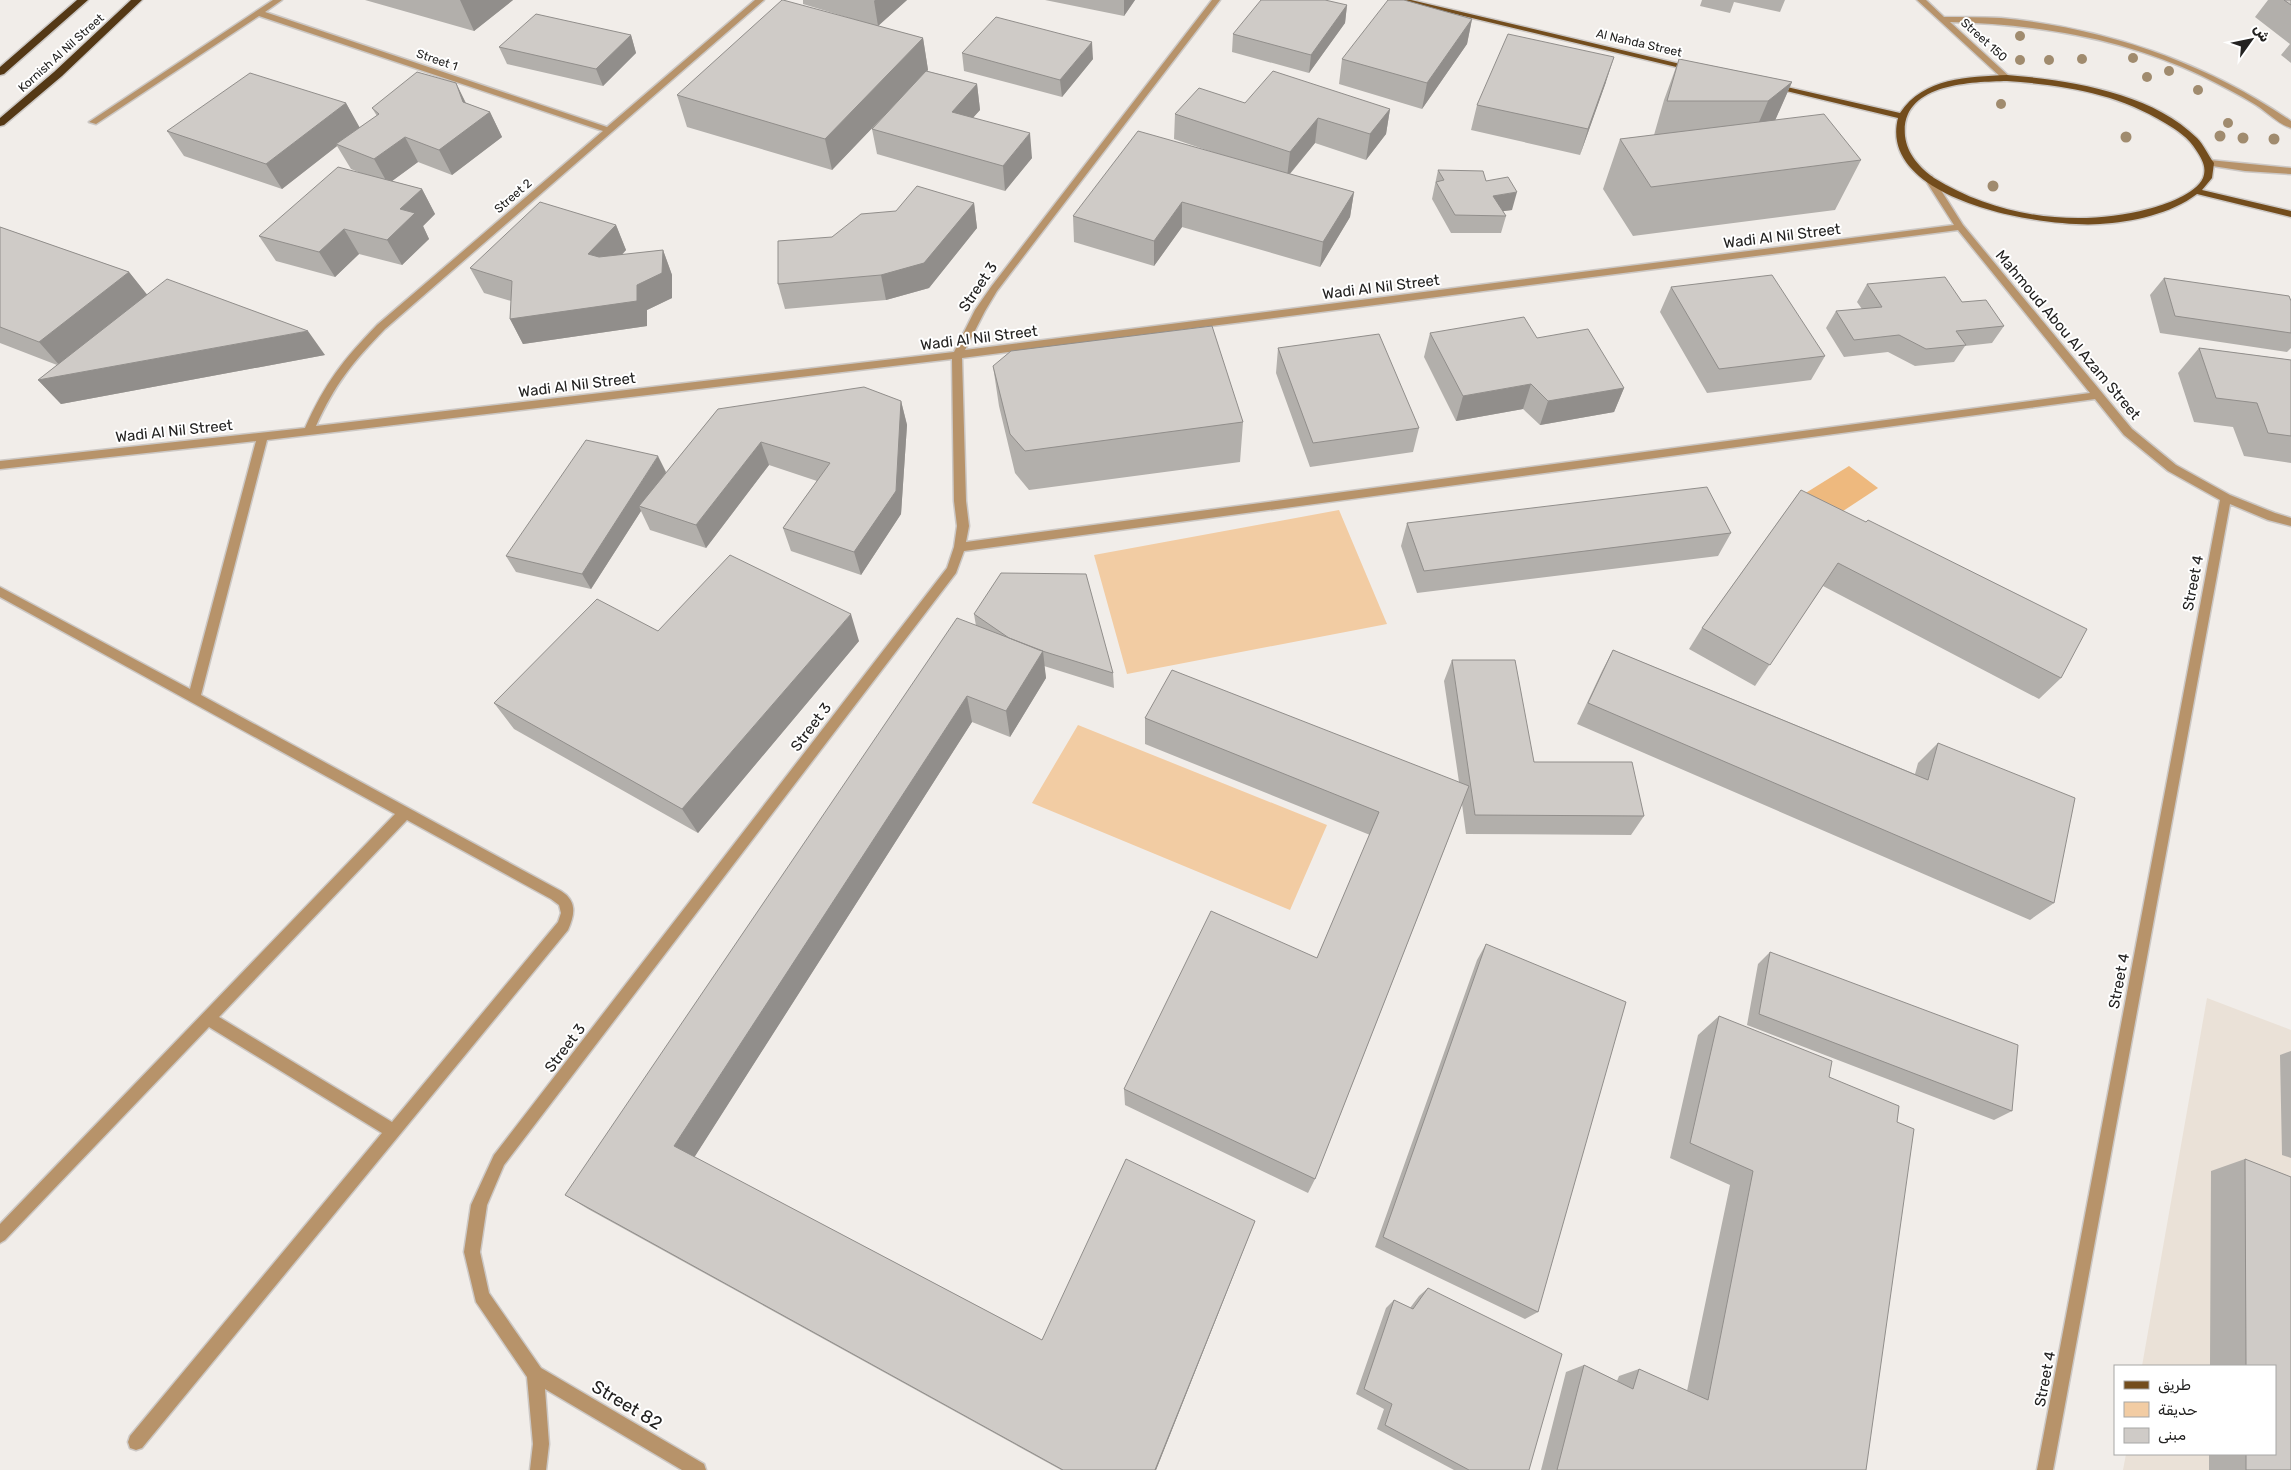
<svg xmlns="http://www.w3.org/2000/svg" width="2291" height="1470" viewBox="0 0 2291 1470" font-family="Rubik,'Noto Naskh Arabic',sans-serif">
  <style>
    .built { fill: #eae1d7 }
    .green { fill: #f2cca3 }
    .water { fill: #eeb97e }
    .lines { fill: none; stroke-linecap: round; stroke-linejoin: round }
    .minor-casing { stroke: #ccc8c5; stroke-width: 3 }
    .major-casing { stroke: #ccc8c5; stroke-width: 3 }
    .highway-casing { stroke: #ccc8c5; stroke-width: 3 }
    .minor { fill: #b7936a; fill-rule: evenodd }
    .major { fill: #734d1d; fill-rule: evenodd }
    .highway { fill: #543815; fill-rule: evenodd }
    .tree { fill: #a08b6e }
    .wall { fill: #b2afab }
    .shaded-wall { fill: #918e8b }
    .building { fill: #cfcbc7; stroke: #918e8b }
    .labels { text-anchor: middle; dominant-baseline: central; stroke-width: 4; stroke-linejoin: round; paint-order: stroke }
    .far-street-label { font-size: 12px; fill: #232221; stroke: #fff }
    .street-label { font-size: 15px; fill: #232221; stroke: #fff }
    .near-street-label { font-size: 18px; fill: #232221; stroke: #fff }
  </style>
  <rect width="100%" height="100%" fill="#f1ede9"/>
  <path class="built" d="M2207,998L2291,1030V1470H2123L2126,1454H2275V1366H2142Z"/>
  <path class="green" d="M1339,510L1387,624L1127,674L1094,555Z
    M1078,725L1327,825L1290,910L1032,803Z"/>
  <path class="water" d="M1849,466L1878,488L1834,517L1804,494Z"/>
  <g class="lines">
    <g class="minor-casing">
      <path id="minor" d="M273,0H282L265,12L607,127L755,0H764L385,329C352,363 335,384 316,426L954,352L975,310L991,287L1212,0H1220L997,291L985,311L965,350L1954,225L1924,178L1926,176H1932L1963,225L2132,429L2176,465L2230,495L2275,513L2291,518V526L2268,520L2230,504L2053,1470H2037L2220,500L2168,471L2124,435L2095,399L964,551L956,573L504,1165L487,1205L480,1252L489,1293L541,1368L704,1464L706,1470H682L545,1389L549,1444L546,1470H530L533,1444L527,1377L476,1302L464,1252L471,1205L494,1155L947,568L954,547L957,526L954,501L952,359L267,440L201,695L561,891C577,901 575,914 568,930L142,1448L136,1450L130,1448L128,1442L130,1436L382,1133L209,1027L5,1240L0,1243V1224L395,814L0,597V587L190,689L256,441L0,469V461L305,428C325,383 343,360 377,325L603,131L259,16L96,124L89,122ZM1958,230L2090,393L966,542L969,526L966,501L962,358ZM407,820L551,899L559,905L561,913L558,922L392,1122L219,1017Z
        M1917,0H1926L1944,17C1963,17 1982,17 2001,18C2105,28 2205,62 2291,121V128C2278,124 2267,112 2256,105C2238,94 2220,85 2202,76C2123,38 2036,24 1950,22L2011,78L2004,80Z
        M2209,160L2291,168V174L2245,171L2206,165V161Z"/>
    </g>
    <g class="major-casing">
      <path id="major" d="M1397,0H1411L1697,68L1693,71Z
        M2007,75C2068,80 2151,92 2197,138C2204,145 2208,155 2214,163L2212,178L2202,190L2291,211V217L2197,194C2171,214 2132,222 2100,224C2044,228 1877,201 1898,118L1770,87L1774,84L1900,113C1924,77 1968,77 2007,75ZM2007,81C2063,85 2117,93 2165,123C2177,130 2189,138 2196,150C2202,159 2207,167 2203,178C2196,194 2164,205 2148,209C2077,228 1997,217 1934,178C1920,168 1907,154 1905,136C1900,83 1971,82 2007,81Z"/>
    </g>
    <g class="highway-casing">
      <path id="highway" d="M77,0H88L4,74L0,75V67Z
        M131,0H142L62,76L4,125L0,126V118L54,72Z"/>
    </g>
    <use href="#minor" class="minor"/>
    <use href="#major" class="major"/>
    <use href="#highway" class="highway"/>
  </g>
  <g class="tree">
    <circle cx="2020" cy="36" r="5"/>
    <circle cx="2133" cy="58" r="5"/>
    <circle cx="2082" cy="59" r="5"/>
    <circle cx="2020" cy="60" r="5"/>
    <circle cx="2049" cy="60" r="5"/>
    <circle cx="2169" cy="71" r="5"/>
    <circle cx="2147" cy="77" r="5"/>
    <circle cx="2198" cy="90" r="5"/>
    <circle cx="2001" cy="104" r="5"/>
    <circle cx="2228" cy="123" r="5"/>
    <circle cx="2220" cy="136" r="5.5"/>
    <circle cx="2126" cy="137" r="5.5"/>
    <circle cx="2243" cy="138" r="5.5"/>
    <circle cx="2274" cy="139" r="5.5"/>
    <circle cx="1993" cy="186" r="5.5"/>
  </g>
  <path class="wall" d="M365,0H513L474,31Z
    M803,0H907L878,26L923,38L928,70L927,71L977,84L980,110L973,117L1032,158L1005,191L877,154L872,129L887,112L832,170L687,127L677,95L856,20L803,4Z
    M1045,0H1135L1124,16Z
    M1702,0H1785L1780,12L1734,2L1730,13L1700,6Z
    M2268,0H2291V63L2281,55L2290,44L2255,17Z
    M1347,5L1345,23L1309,73L1232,52L1233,34Z
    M1472,19L1467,44L1422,109L1339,84L1342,59Z
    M631,35L636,53L603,86L507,64L499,47Z
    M962,53L1093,59L1062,97L964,71Z
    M1679,59L1792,82L1775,120L1861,160L1835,210L1633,236L1603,189L1620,139L1654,135L1664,100Z
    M1606,82L1580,155L1471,130L1477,105Z
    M456,83L466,103L490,112L502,137L452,175L418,162L392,181L422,189L435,214L423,226L429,239L402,265L359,254L335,277L276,261L259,236L363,174L351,169L337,146L282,189L184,156L167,131L346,103L359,128L377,116L372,108Z
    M1245,103L1390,109L1386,134L1366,160L1315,143L1290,174L1354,192L1350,217L1320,267L1182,227L1154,266L1074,242L1073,216L1218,154L1174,139L1175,114Z
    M1438,170L1486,181L1512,210L1503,211L1506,216L1501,233H1451L1432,199Z
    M974,203L977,228L929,288L886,300L785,309L778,284L832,237L896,211Z
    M616,225L626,250L622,255L663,250L672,275V298L647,310V326L523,344L510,319L511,301L484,293L470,268Z
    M0,227L129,272L147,295L325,355L61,404L38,380L57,365L0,343Z
    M2164,278L2291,301V348L2287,352L2160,333L2150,295Z
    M1867,284L1962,302L2004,326L1992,343L1965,346L1954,362L1915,366L1888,352L1844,357L1826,328L1836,311L1862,309L1857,302Z
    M1671,287L1825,356L1811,380L1707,393L1660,312Z
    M1430,333L1537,338L1624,388L1614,412L1540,425L1523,409L1456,421L1424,357Z
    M1278,348L1419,428L1413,452L1310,467L1276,373Z
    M2199,348L2291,360V463L2244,456L2233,427L2194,422L2178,373Z
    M993,366L1243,422L1240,462L1029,490L1015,473L999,406Z
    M901,401L907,425L901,514L861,575L791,551L783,528L817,481L769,465L706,548L650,530L641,511L591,589L516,572L506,556L666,472L663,477L718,409Z
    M1801,490L2061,678L2039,699L1823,586L1755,686L1689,649L1702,628Z
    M1407,523L1731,533L1718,556L1417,593L1401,546Z
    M974,614L1113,673L1114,688L1044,666L1046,678L1010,737L972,722L694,1157L1042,1340L1255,1221L1156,1470H1061L588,1209L565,1195L976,626Z
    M658,631L859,641L698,833L514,729L494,703Z
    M1613,650L1915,774L1918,763L1938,743L2054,903L2030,920L1577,724L1602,671Z
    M1452,660L1534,762L1644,816L1631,835L1466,834L1462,804L1315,1179L1308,1193L1125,1105L1124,1089L1317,958L1370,835L1145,744V718L1459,782L1444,681Z
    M1486,944L1538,1312L1525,1319L1375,1247L1477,960Z
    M1770,952L2012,1111L1994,1120L1747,1025L1758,964Z
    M1719,1016L1829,1077L1897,1122L1866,1470H1541L1566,1372L1584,1365L1617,1381L1619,1376L1639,1369L1687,1391L1730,1185L1670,1158L1698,1035Z
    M2291,1051V1158L2282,1155L2280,1055Z
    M2245,1159L2291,1470H2209V1454H2275V1366H2210L2211,1171Z
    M1428,1288L1529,1470H1454L1377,1429L1384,1409L1356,1394L1386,1308L1394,1300L1410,1308L1419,1296Z"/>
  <path class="shaded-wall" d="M460,0H513L474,31Z
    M875,0H907L878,26L874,1Z
    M1124,0H1135L1124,16Z
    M1347,5L1345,23L1309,73L1311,55Z
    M1472,19L1467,44L1422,109L1427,83Z
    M631,35L636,53L603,86L596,69Z
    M923,38L928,70L832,170L825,139Z
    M1092,42L1093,59L1062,97L1060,80Z
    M1614,57L1606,82L1580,155L1588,129Z
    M1792,82L1774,123L1750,143L1768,101Z
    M456,83L468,108L490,112L502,137L452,175L439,150L463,102Z
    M977,84L980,110L956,137L952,112Z
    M346,103L360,128L336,144L337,146L282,189L266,164Z
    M1390,109L1386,134L1366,160L1370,134Z
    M1318,118L1315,143L1287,177L1290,152Z
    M1030,133L1032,158L1005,191L1003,166Z
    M405,137L418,162L388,184L374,159Z
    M422,189L435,214L423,226L429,239L402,265L387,240L400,209Z
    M1354,192L1350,217L1320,267L1323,242Z
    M1517,192L1512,210L1489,213L1493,196Z
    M1182,202V227L1154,266V241Z
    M974,203L977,228L929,288L886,300L881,275Z
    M616,225L626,250L599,278L588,254Z
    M344,229L359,254L335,277L319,252Z
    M663,250L672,275V298L647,310V326L523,344L510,319L637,285Z
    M129,272L149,297L61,367L39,342Z
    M308,331L325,355L61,404L38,380Z
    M1531,384L1523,409L1456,421L1463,396Z
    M1624,388L1614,412L1540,425L1548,401Z
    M901,401L907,425L901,514L861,575L854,552Z
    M761,442L769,465L706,548L696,525Z
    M658,456L666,472L643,508L639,506L641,511L591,589L582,574Z
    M851,614L859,641L698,833L682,809Z
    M1043,651L1046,678L1010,737L1006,711Z
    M967,696L972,722L692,1161L674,1146Z
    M1255,1221L1156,1470H1155Z"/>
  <path class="building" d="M782,0H783L923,38L825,139L677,95Z
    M1261,0H1325L1347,5L1311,55L1233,34Z
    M1388,0H1404L1472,19L1427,83L1342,59Z
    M2284,0H2291V5Z
    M536,14L631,35L596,69L499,47Z
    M996,17L1092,42L1060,80L962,53Z
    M1508,34L1614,57L1588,129L1477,105Z
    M1679,59L1792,82L1768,101H1667Z
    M926,71L977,84L952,112L1030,133L1003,166L872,129Z
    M1273,71L1390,109L1370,134L1318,118L1290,152L1175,114L1199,88L1245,103Z
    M417,72L456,83L463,102L490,112L439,150L405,137L374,159L336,144L379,114L372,108Z
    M250,73L346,103L266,164L167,131Z
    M1824,114L1861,160L1651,187L1620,139Z
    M1138,131L1354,192L1323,242L1182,202L1154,241L1073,216Z
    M338,167L422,189L400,209L415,213L387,240L344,229L319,252L259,236Z
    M1438,170L1483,171L1486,181L1508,177L1517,192L1493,196L1506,216L1455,215L1436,182L1444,180Z
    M917,186L974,203L924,263L881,275L778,284V241L832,237L861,214L896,211Z
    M540,202L616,225L588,254L599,257L663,250L662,273L637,285V301L510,319L512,281L470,268Z
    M0,227L129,272L39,342L0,327Z
    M1772,275L1825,356L1719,369L1671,287Z
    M1945,277L1962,302L1986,300L2004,326L1956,331L1966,345L1926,349L1899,335L1854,340L1836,311L1882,307L1867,284Z
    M2164,278L2289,296L2291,301V333L2175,316Z
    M167,279L308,331L38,380Z
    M1524,317L1537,338L1588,329L1624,388L1548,401L1531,384L1463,396L1430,333Z
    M1212,326L1243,422L1025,451L1010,434L993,366L1011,351Z
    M1379,334L1419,428L1313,443L1278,348Z
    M2199,348L2291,360V436L2268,433L2257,403L2216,398Z
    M864,387L901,401L896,491L854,552L783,528L830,463L761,442L696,525L639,506L718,409Z
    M586,440L658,456L582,574L506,556Z
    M1707,487L1731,533L1424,571L1407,523Z
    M1801,490L1866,522L1868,520L2087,629L2061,678L1838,563L1770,665L1702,628Z
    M730,555L851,614L682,809L494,703L597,599L658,631Z
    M1001,573L1086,574L1113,673L1039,650L1009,638L974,614Z
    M957,618L1043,651L1006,711L967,696L674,1146L1042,1340L1126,1159L1255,1221L1155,1470H1063L565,1195Z
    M1613,650L1928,780L1938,743L2075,798L2054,903L1588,703Z
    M1452,660H1515L1534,762H1632L1644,816L1475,815Z
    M1172,670L1469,786L1315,1179L1124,1089L1211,911L1317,958L1379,812L1145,718Z
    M1486,944L1626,1002L1538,1312L1383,1237Z
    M1770,952L2018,1045L2012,1111L1759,1014Z
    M1719,1016L1832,1061L1829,1077L1899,1106L1897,1122L1914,1129L1866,1470H1557L1584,1365L1633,1389L1639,1369L1708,1400L1753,1171L1690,1143Z
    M2245,1159L2291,1177V1470H2246V1454H2275V1366H2246Z
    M1428,1288L1562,1354L1529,1470H1469L1385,1425L1392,1404L1364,1389L1394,1300L1413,1309Z"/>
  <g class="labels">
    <g class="far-street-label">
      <text transform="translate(1984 40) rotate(42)">Street 150</text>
      <text transform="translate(1639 43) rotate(13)">Al Nahda Street</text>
      <text transform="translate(61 53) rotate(-42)">Kornish Al Nil Street</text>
      <text transform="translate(437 60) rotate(19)">Street 1</text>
      <text transform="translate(513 196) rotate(-41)">Street 2</text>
    </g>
    <g class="street-label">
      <text transform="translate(1782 236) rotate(-7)">Wadi Al Nil Street</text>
      <text transform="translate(978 287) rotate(-56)">Street 3</text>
      <text transform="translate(1381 287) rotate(-7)">Wadi Al Nil Street</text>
      <text transform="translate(2068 335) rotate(50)">Mahmoud Abou Al Azam Street</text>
      <text transform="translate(979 338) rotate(-7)">Wadi Al Nil Street</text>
      <text transform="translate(577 385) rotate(-7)">Wadi Al Nil Street</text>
      <text transform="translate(174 431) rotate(-6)">Wadi Al Nil Street</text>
      <text transform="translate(2193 583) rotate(-79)">Street 4</text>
      <text transform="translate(811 727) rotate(-53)">Street 3</text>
      <text transform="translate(2119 981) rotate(-79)">Street 4</text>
      <text transform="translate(565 1048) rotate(-53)">Street 3</text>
      <text transform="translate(2045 1379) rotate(-79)">Street 4</text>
    </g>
    <g class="near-street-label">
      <text transform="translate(627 1405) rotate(31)">Street 82</text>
    </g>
  </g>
  <rect x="2114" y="1365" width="162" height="90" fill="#ffffff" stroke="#a7a7a6"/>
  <rect x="2124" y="1381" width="25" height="8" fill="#734d1d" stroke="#a7a7a6"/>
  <text x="2158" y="1390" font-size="15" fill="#232221">طريق</text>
  <rect x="2124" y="1402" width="25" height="15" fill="#f2cca3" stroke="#a7a7a6"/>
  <text x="2158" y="1415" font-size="15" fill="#232221">حديقة</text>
  <rect x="2124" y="1428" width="25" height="15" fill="#cfcbc7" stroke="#a7a7a6"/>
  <text x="2158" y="1440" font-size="15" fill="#232221">مبنى</text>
  <g transform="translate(2251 40) rotate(57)" stroke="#ffffff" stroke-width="4" paint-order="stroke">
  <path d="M0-4L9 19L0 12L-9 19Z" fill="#232221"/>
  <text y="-8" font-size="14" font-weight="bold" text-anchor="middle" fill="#232221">ش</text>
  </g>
</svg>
